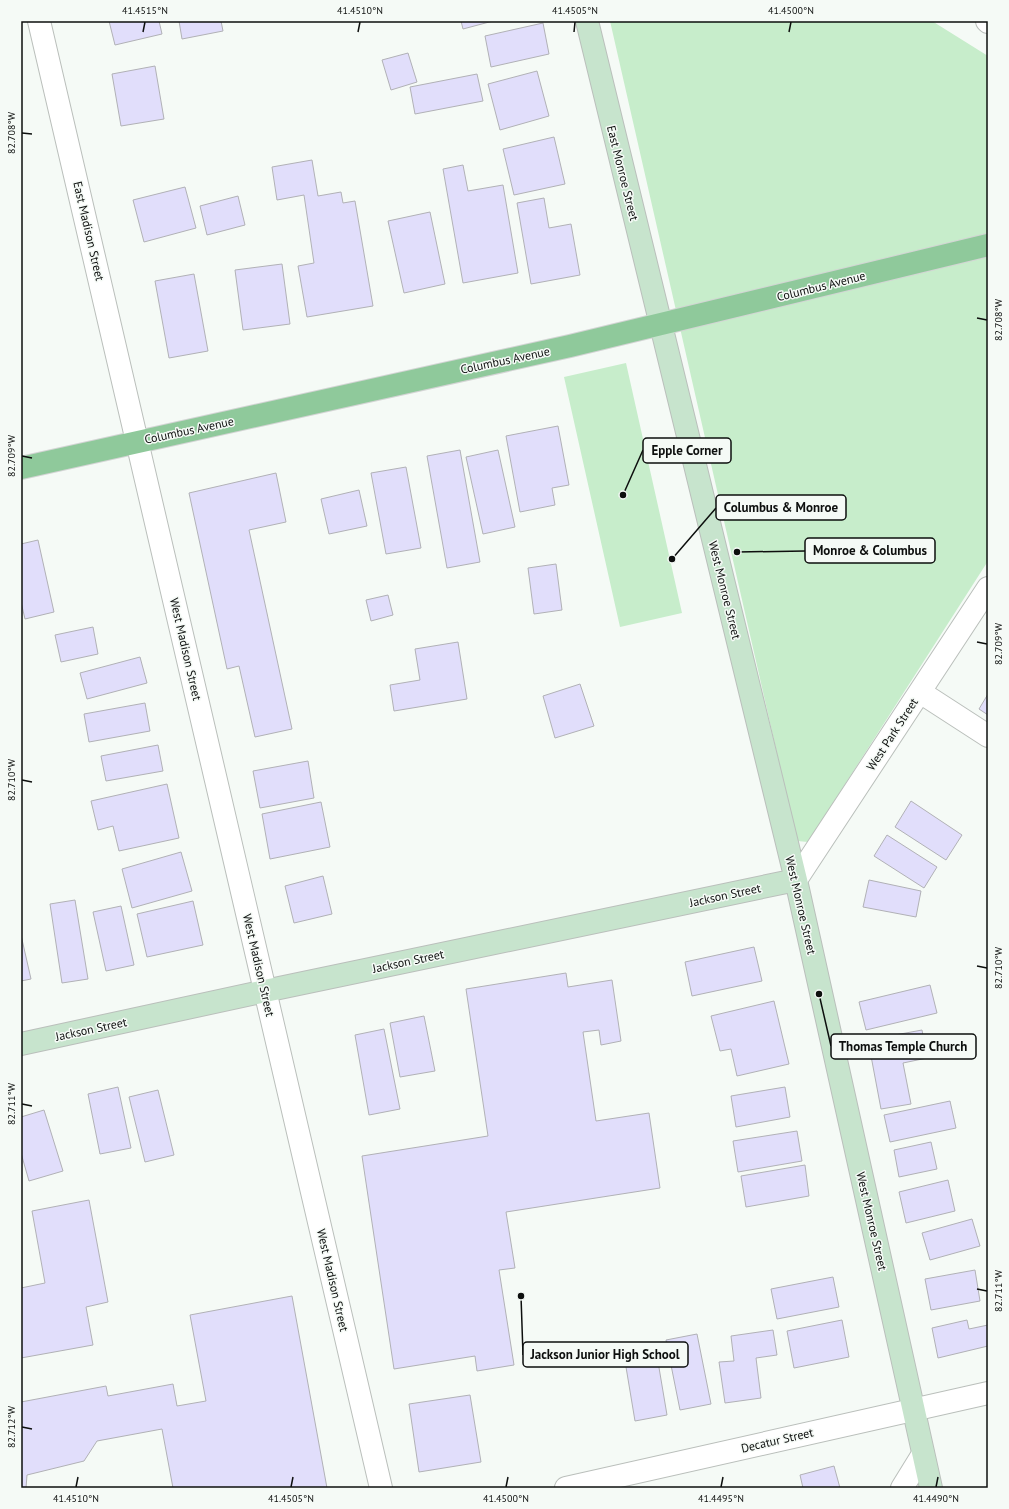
<svg xmlns="http://www.w3.org/2000/svg" width="1009" height="1509" viewBox="0 0 1009 1509" font-family="'PT Sans',sans-serif">
  <style>
    .green { fill: #c7edcb }
    .building { fill: #e1defb; stroke: #b1b1b6 }
    .lines { fill: none; stroke-linecap: round; stroke-linejoin: round }
    .street-casing { stroke: #babfbb; stroke-width: 24 }
    .secondary-casing { stroke: #babfbb; stroke-width: 24 }
    .primary-casing { stroke: #d3d4d4; stroke-width: 24 }
    .street { stroke: #fff; stroke-width: 22 }
    .secondary { stroke: #c7e4cd; stroke-width: 22 }
    .primary { stroke: #8fc99b; stroke-width: 22 }
    .ticks { fill: none; stroke: #0d0f0e; stroke-width: 1.5 }
    .labels { text-anchor: middle; dominant-baseline: central; stroke-width: 3; stroke-linejoin: round; paint-order: stroke }
    .street-label { font-size: 12px; fill: #0d0f0e; stroke: #f5faf6 }
    .leader { fill: none; stroke: #0d0f0e; stroke-width: 1.5 }
    .callout-dot { fill: #0d0f0e; stroke: #f5faf6; stroke-width: 1.5 }
    .callout { fill: #f5faf6; stroke: #0d0f0e; stroke-width: 1.5 }
    .callout-label { font-size: 13px; text-anchor: middle; font-weight: bold; fill: #0d0f0e }
    .neatline { fill: none; stroke: #0d0f0e; stroke-width: 1.5 }
    .ticks-label { font-size: 10px; text-anchor: middle; fill: #0d0f0e }
  </style>
  <rect width="100%" height="100%" fill="#f5faf6"/>
  <path class="green" d="M610,21H932L988,56V561L808,842L797,841Z
    M626,363L682,613L620,627L564,377Z"/>
  <path class="building" d="M109,21H159L162,34L115,45Z
    M179,21H221L223,31L182,39Z
    M461,21H493L463,29Z
    M543,23L549,54L491,67L485,36Z
    M408,53L417,82L391,90L382,60Z
    M155,66L164,119L121,126L112,74Z
    M537,71L549,116L500,130L488,84Z
    M477,74L483,101L415,114L410,87Z
    M554,137L565,184L514,195L503,149Z
    M312,160L318,196L341,192L343,203L355,201L373,306L307,317L298,266L314,263L304,195L277,200L272,167Z
    M463,165L468,191L503,185L518,273L463,283L443,169Z
    M185,187L196,228L144,242L133,200Z
    M238,196L245,225L207,235L200,206Z
    M544,198L549,228L571,224L580,275L531,284L517,203Z
    M430,212L445,284L404,293L388,221Z
    M282,264L290,324L243,330L235,270Z
    M194,274L208,351L169,358L155,281Z
    M558,426L569,485L552,488L555,505L520,512L506,436Z
    M460,450L480,562L447,568L427,456Z
    M498,450L515,527L483,534L466,457Z
    M406,467L421,548L386,554L371,473Z
    M276,473L286,522L249,530L292,729L255,737L239,666L227,669L189,493Z
    M359,490L367,526L329,534L321,499Z
    M38,540L54,612L25,619L21,602V544Z
    M556,564L562,610L534,614L528,568Z
    M388,595L393,615L371,621L366,600Z
    M93,627L98,654L61,662L55,635Z
    M458,642L467,699L394,711L390,685L420,680L415,649Z
    M140,657L147,683L87,699L80,673Z
    M580,684L594,726L555,738L543,696Z
    M988,694V715L979,709Z
    M145,703L150,731L89,742L84,714Z
    M158,745L163,771L106,781L101,756Z
    M308,761L314,798L260,808L253,771Z
    M167,784L179,838L119,851L113,826L98,830L91,801Z
    M911,801L962,835L946,860L895,827Z
    M321,802L330,847L270,859L262,814Z
    M887,835L937,867L924,888L874,856Z
    M181,852L192,891L132,908L122,869Z
    M323,876L332,914L294,923L285,886Z
    M869,880L921,891L916,917L863,907Z
    M75,900L88,979L62,983L50,904Z
    M193,901L203,945L147,957L137,914Z
    M121,906L134,965L106,971L93,912Z
    M21,935L31,979L21,981Z
    M754,947L762,981L692,996L685,962Z
    M566,973L568,987L612,980L621,1041L601,1045L599,1030L583,1032L596,1121L649,1113L660,1188L506,1212L515,1268L499,1270L514,1365L477,1371L475,1356L394,1369L362,1156L488,1136L466,989Z
    M930,985L937,1013L866,1030L859,1002Z
    M774,1001L789,1064L737,1076L731,1049L720,1051L711,1016Z
    M424,1016L435,1071L400,1077L390,1023Z
    M384,1029L400,1109L369,1115L355,1035Z
    M922,1030L927,1058L903,1063L911,1104L881,1109L868,1040Z
    M118,1087L131,1148L100,1154L88,1094Z
    M785,1087L790,1117L736,1127L731,1096Z
    M158,1090L174,1155L145,1162L129,1097Z
    M950,1101L956,1128L890,1142L884,1115Z
    M44,1110L63,1171L29,1181L21,1153V1117Z
    M797,1131L802,1161L738,1172L733,1141Z
    M931,1142L937,1169L899,1177L894,1150Z
    M805,1165L809,1196L746,1207L741,1176Z
    M948,1180L955,1211L906,1223L899,1192Z
    M89,1200L108,1302L86,1307L93,1345L21,1358V1288L45,1283L32,1211Z
    M972,1219L980,1246L930,1260L922,1233Z
    M975,1270L980,1301L931,1310L925,1279Z
    M833,1277L839,1307L777,1319L771,1289Z
    M292,1296L327,1488H173L162,1429L97,1441L84,1461L27,1475L26,1488H21V1402L106,1386L108,1396L173,1384L177,1406L206,1401L190,1315Z
    M842,1320L849,1357L794,1368L787,1331Z
    M967,1320L969,1329L988,1325V1346L938,1358L932,1328Z
    M773,1330L777,1355L756,1358L761,1398L725,1403L719,1362L734,1361L731,1336Z
    M697,1334L711,1404L680,1410L666,1340Z
    M655,1344L667,1415L635,1421L623,1349Z
    M470,1395L481,1462L419,1472L409,1404Z
    M834,1466L840,1488H803L800,1475Z"/>
  <g class="lines">
    <g class="street-casing">
      <path id="street" d="M39,21L381,1488
        M987,21L988,22
        M920,692L988,736
        M796,880L988,588
        M566,1488L988,1393
        M902,1488L923,1454"/>
    </g>
    <g class="secondary-casing">
      <path id="secondary" d="M587,21L796,880L931,1488
        M21,1044L265,991L796,880"/>
    </g>
    <g class="primary-casing">
      <path id="primary" d="M21,468L570,346L988,245"/>
    </g>
    <use href="#street" class="street"/>
    <use href="#secondary" class="secondary"/>
    <use href="#primary" class="primary"/>
  </g>
  <path class="ticks" d="M143,32L145,22M358,32L360,22M574,32L575,22M789,32L791,22M22,133L32,134M977,318L987,320M22,456L32,458M977,642L987,644M22,780L32,782M977,966L987,968M22,1104L32,1106M977,1289L987,1291M22,1427L32,1429M76,1487L78,1477M291,1487L293,1477M506,1487L508,1477M721,1487L723,1477M936,1487L938,1477"/>
  <g class="labels">
    <g class="street-label">
      <text transform="translate(623 173) rotate(76)">East Monroe Street</text>
      <text transform="translate(89 231) rotate(77)">East Madison Street</text>
      <text transform="translate(821 286) rotate(-14)">Columbus Avenue</text>
      <text transform="translate(505 360) rotate(-12)">Columbus Avenue</text>
      <text transform="translate(189 430) rotate(-12)">Columbus Avenue</text>
      <text transform="translate(725 590) rotate(76)">West Monroe Street</text>
      <text transform="translate(186 649) rotate(77)">West Madison Street</text>
      <text transform="translate(892 734) rotate(-57)">West Park Street</text>
      <text transform="translate(725 895) rotate(-12)">Jackson Street</text>
      <text transform="translate(801 905) rotate(77)">West Monroe Street</text>
      <text transform="translate(408 961) rotate(-12)">Jackson Street</text>
      <text transform="translate(259 965) rotate(77)">West Madison Street</text>
      <text transform="translate(91 1029) rotate(-12)">Jackson Street</text>
      <text transform="translate(872 1221) rotate(77)">West Monroe Street</text>
      <text transform="translate(333 1280) rotate(77)">West Madison Street</text>
      <text transform="translate(777 1440) rotate(-13)">Decatur Street</text>
    </g>
  </g>
  <path class="leader" d="M623 495L643 450M672 559L716 508M737 552L805 551M819 994L831 1046M521 1296L523 1355"/>
  <g class="callout-dot">
    <circle cx="623" cy="495" r="4"/>
    <circle cx="672" cy="559" r="4"/>
    <circle cx="737" cy="552" r="4"/>
    <circle cx="819" cy="994" r="4"/>
    <circle cx="521" cy="1296" r="4"/>
  </g>
  <g class="callout">
    <rect x="643" y="438" width="88" height="25" rx="4"/>
    <rect x="716" y="495" width="130" height="25" rx="4"/>
    <rect x="805" y="538" width="130" height="25" rx="4"/>
    <rect x="831" y="1034" width="145" height="25" rx="4"/>
    <rect x="523" y="1342" width="165" height="25" rx="4"/>
  </g>
  <g class="callout-label">
    <text x="687" y="455">Epple Corner</text>
    <text x="781" y="512">Columbus &amp; Monroe</text>
    <text x="870" y="555">Monroe &amp; Columbus</text>
    <text x="903" y="1051">Thomas Temple Church</text>
    <text x="605" y="1359">Jackson Junior High School</text>
  </g>
  <rect width="1009" height="1509" fill="none" stroke="#f5faf6" stroke-width="44"/>
  <rect x="22" y="22" width="965" height="1465" class="neatline"/>
  <g class="ticks-label">
    <text x="145" y="14">41.4515°N</text>
    <text x="360" y="14">41.4510°N</text>
    <text x="575" y="14">41.4505°N</text>
    <text x="791" y="14">41.4500°N</text>
    <text transform="translate(11 133) rotate(-90)" y="4">82.708°W</text>
    <text transform="translate(998 320) rotate(-90)" y="4">82.708°W</text>
    <text transform="translate(11 456) rotate(-90)" y="4">82.709°W</text>
    <text transform="translate(998 644) rotate(-90)" y="4">82.709°W</text>
    <text transform="translate(11 780) rotate(-90)" y="4">82.710°W</text>
    <text transform="translate(998 968) rotate(-90)" y="4">82.710°W</text>
    <text transform="translate(11 1104) rotate(-90)" y="4">82.711°W</text>
    <text transform="translate(998 1291) rotate(-90)" y="4">82.711°W</text>
    <text transform="translate(11 1427) rotate(-90)" y="4">82.712°W</text>
    <text x="76" y="1502">41.4510°N</text>
    <text x="291" y="1502">41.4505°N</text>
    <text x="506" y="1502">41.4500°N</text>
    <text x="721" y="1502">41.4495°N</text>
    <text x="936" y="1502">41.4490°N</text>
  </g>
</svg>
